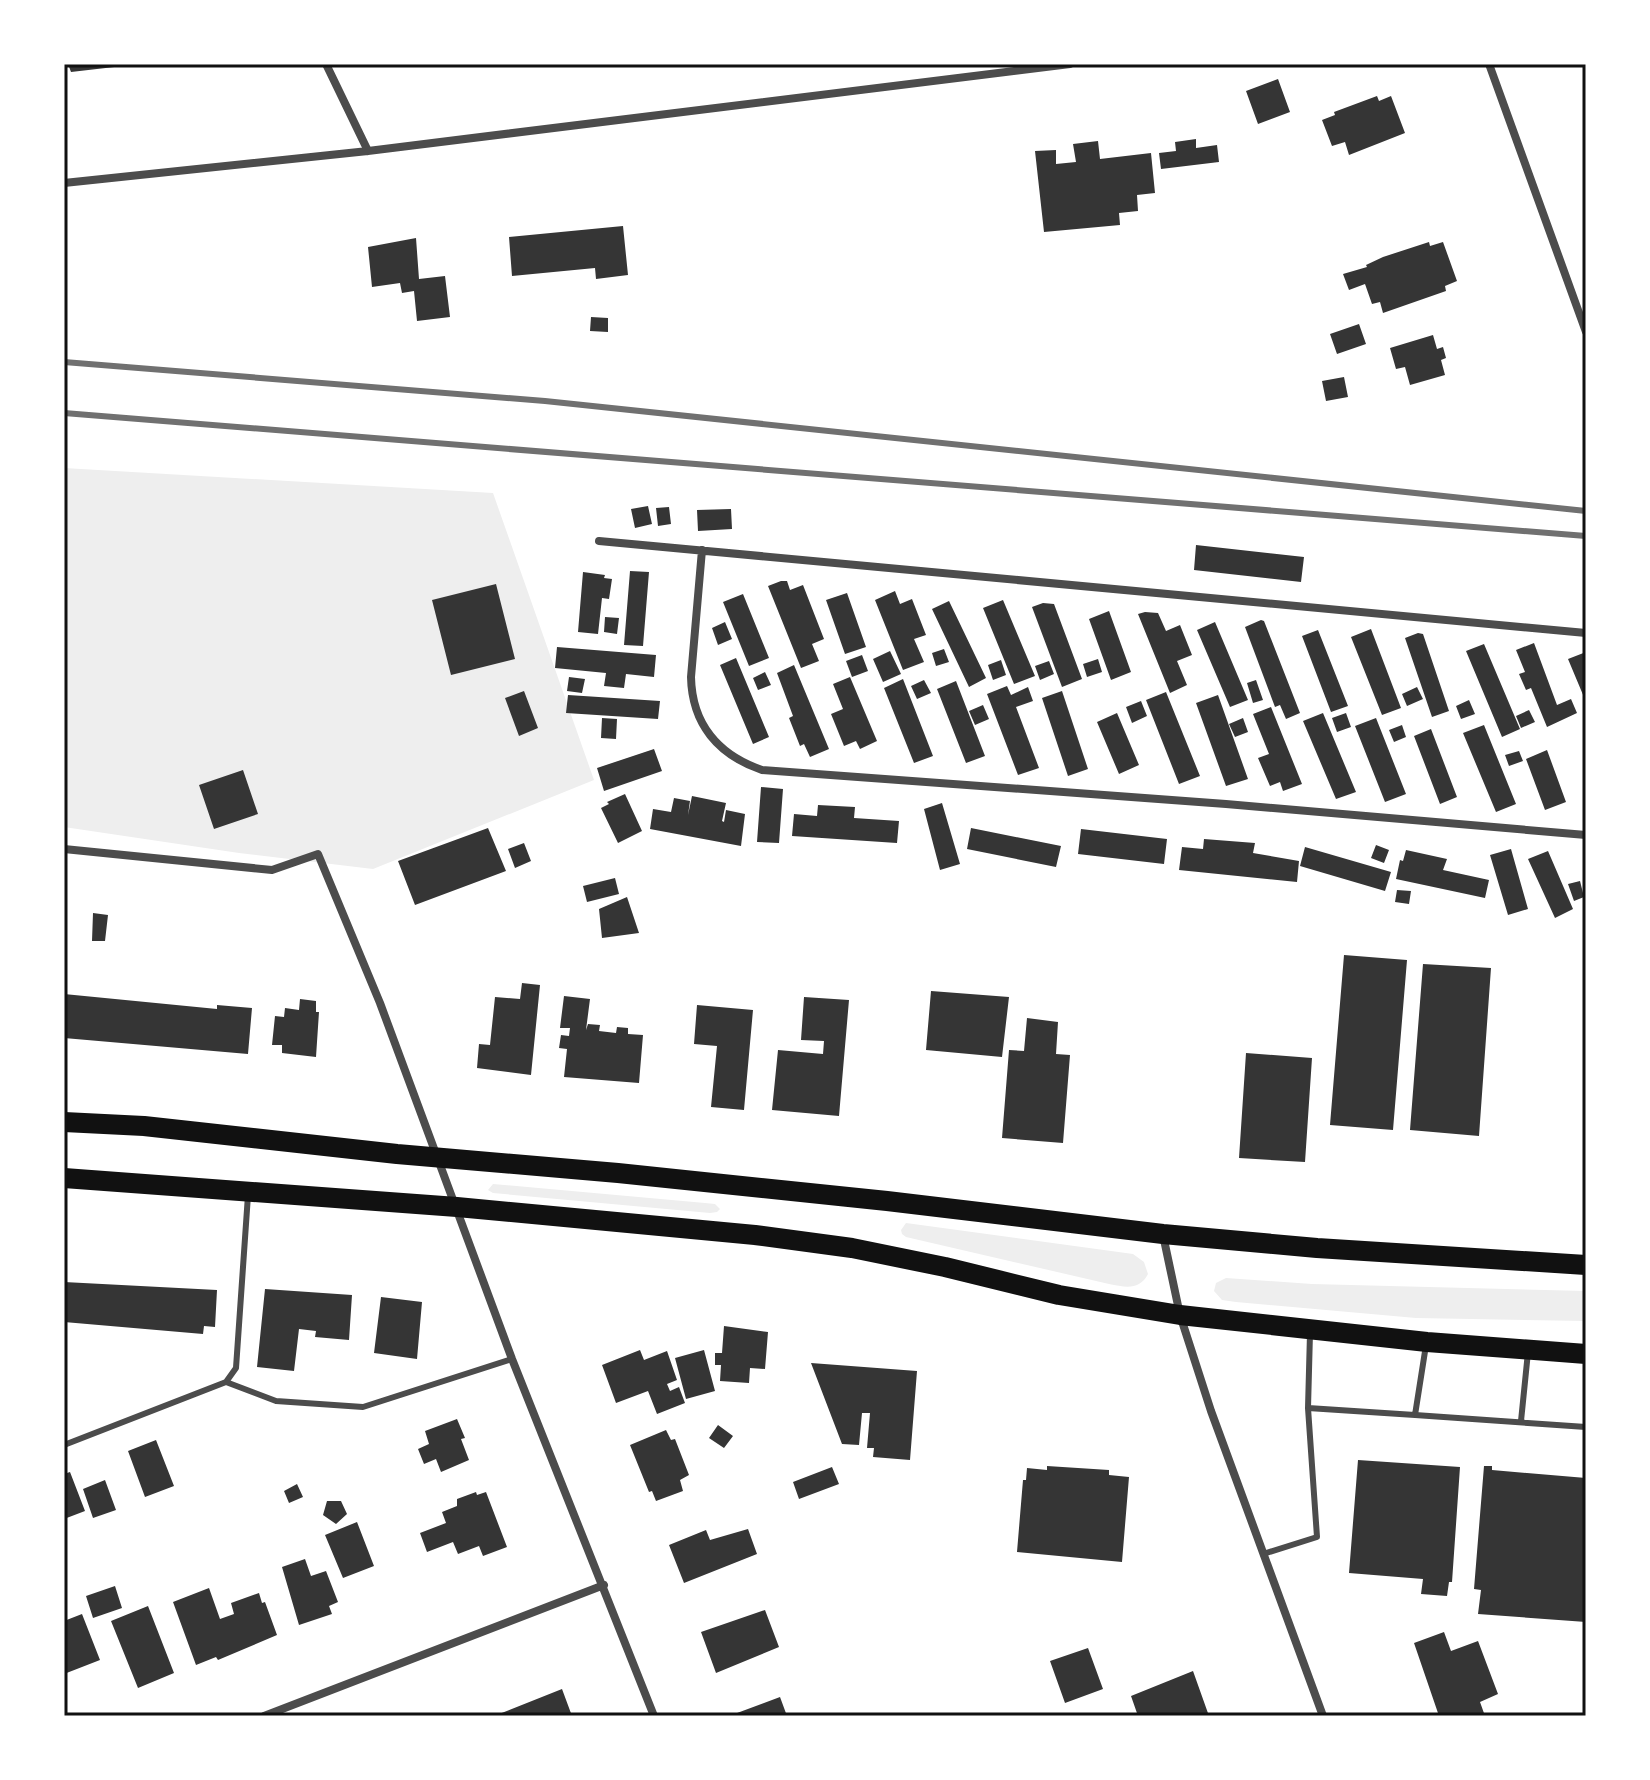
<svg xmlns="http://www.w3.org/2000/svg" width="1650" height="1780" viewBox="0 0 1650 1780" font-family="Cabin,sans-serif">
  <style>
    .green { fill: #eee }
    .building { fill: #353535 }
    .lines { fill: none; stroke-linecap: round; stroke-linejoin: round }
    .service { stroke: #4c4c4c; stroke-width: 6 }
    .minor { stroke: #4c4c4c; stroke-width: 8 }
    .primary { stroke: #111; stroke-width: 20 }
    .rail { stroke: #707070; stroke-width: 6 }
    .neatline { fill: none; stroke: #111; stroke-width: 3 }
  </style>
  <rect width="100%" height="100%" fill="#fff"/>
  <path class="green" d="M64,468L493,493L594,780L373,869L239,853L64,827Z
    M493,1184L705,1203L715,1204L720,1209L717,1212L710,1213L493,1193L488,1190Z
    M906,1223L1133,1254L1144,1262L1148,1274C1139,1291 1125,1287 1109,1284L906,1237L902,1234L901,1230Z
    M1226,1278L1312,1284L1586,1291V1321L1416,1318L1236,1302L1222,1300L1214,1291L1216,1283Z"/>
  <path class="building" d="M68,64H123V66L71,72Z
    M1278,79L1290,112L1258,124L1246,91Z
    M1377,96L1379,101L1391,96L1405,133L1349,155L1345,142L1332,146L1322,120L1335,115L1334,112Z
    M1196,139V148L1217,145L1219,162L1161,169L1159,153L1176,151L1175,142Z
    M1098,141L1100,159L1151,153L1155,193L1137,195L1138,211L1119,213L1120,225L1044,232L1035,151L1056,150V164L1076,162L1073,144Z
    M623,226L628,275L596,279L595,268L512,276L509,237Z
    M416,238L419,279L445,276L450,317L417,321L414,291L402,293L400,283L372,287L368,247Z
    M1429,242L1430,246L1443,242L1457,281L1445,286L1446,291L1383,313L1380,302L1372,304L1365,284L1349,290L1343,274L1367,267L1366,265L1383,257Z
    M591,317L608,318V332L590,331Z
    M1359,324L1366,344L1337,354L1330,334Z
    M1433,335L1437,349L1443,347L1446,358L1441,360L1445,375L1410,385L1405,367L1396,369L1390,348Z
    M1344,377L1348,397L1326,401L1322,381Z
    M648,506L652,524L635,528L631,509Z
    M669,507L671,524L658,526L656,508Z
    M731,509L732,529L698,531L697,510Z
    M1196,545L1304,557L1301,582L1194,570Z
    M630,571L649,572L643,646L624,645Z
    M583,572L605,575L604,578L612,579L609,599L602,598L598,634L578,632Z
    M781,581H787L790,590L803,585L824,639L812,644L819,661L801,668L768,586Z
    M496,584L515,659L451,675L432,600Z
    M895,591L900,604L912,599L926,635L914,639L924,662L903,670L875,600Z
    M847,593L866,647L845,654L826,600Z
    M743,594L769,658L749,666L723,602Z
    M1003,600L1035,676L1014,684L983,608Z
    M949,601L986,678L969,687L932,609Z
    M1043,603L1054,604L1082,679L1062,687L1032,607Z
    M1109,611L1131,672L1111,680L1089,619Z
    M1145,612L1158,613L1166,631L1180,625L1192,655L1177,661L1187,685L1170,693L1138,614Z
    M605,617L619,618L617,634L604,632Z
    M1261,620L1264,621L1300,713L1286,719L1280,705L1275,707L1245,627Z
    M725,622L732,639L718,645L712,628Z
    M1215,622L1248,700L1230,707L1197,630Z
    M1371,629L1401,708L1382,715L1351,637Z
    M1318,630L1348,706L1331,712L1302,636Z
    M1418,633L1423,634L1449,711L1432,717L1405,638Z
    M1534,643L1557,705L1571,699L1577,713L1547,727L1531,688L1526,690L1519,674L1525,672L1516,650Z
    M1484,644L1520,729L1502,737L1466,651Z
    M557,647L656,655L654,677L626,674L624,688L604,686L606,673L555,668Z
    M944,649L949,662L936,666L932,653Z
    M890,651L901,674L883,682L873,659Z
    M1586,652V702L1568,659Z
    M862,655L868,671L852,677L846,661Z
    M736,658L769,737L753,744L720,665Z
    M1098,659L1102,672L1087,677L1083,664Z
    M1001,660L1006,675L993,680L988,665Z
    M1049,661L1054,674L1040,680L1035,666Z
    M794,665L829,749L810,757L804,744L800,746L789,718L793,716L777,673Z
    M765,672L771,685L758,690L753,678Z
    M569,677L585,679L582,693L567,691Z
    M850,677L877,741L860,749L856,741L844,746L831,714L843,709L833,684Z
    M903,679L933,756L914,763L884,688Z
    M924,680L931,693L917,699L911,686Z
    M1256,680L1263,700L1253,703L1247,683Z
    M956,681L985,756L966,763L937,689Z
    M1007,686L1011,695L1028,687L1033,701L1016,707L1039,768L1018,775L987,694Z
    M1417,687L1423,699L1407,706L1402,694Z
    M524,691L538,728L519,736L505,698Z
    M1062,691L1088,769L1068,776L1042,698Z
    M1166,692L1200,776L1179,784L1146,700Z
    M568,695L660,701L658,719L566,713Z
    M1218,695L1248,779L1226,786L1196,703Z
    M1469,700L1475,714L1461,719L1456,706Z
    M1141,701L1147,716L1132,723L1126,707Z
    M983,705L989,719L975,725L969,711Z
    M1271,707L1302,784L1283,791L1280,782L1270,786L1258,758L1269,754L1253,714Z
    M1529,710L1535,722L1521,728L1516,716Z
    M1117,713L1139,765L1119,774L1097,722Z
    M1323,713L1356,792L1336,799L1303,721Z
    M1346,713L1351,727L1337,732L1332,718Z
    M602,718L617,719L616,739L601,738Z
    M1243,718L1248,732L1235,737L1229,724Z
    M1376,718L1406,794L1385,802L1355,726Z
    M1402,725L1406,737L1394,742L1389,730Z
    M1484,725L1516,804L1496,812L1463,733Z
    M1431,729L1457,797L1440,804L1414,736Z
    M654,749L662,771L604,791L597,768Z
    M1547,750L1566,802L1545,810L1526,759Z
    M1519,751L1523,761L1509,766L1505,755Z
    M243,770L258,814L214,829L199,785Z
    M761,787L783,789L779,843L757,842Z
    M625,794L642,831L618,843L601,808L609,804L607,802Z
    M692,796L726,803L722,821L724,822L726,810L745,814L741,846L650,829L653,809L671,812L674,798L690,801L688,815Z
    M942,803L960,864L940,870L924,809Z
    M818,805L855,807L854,818L899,821L897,843L792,836L794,814L817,816Z
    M488,828L506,871L415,905L398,861Z
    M971,828L1061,846L1056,867L967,849Z
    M1081,829L1167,839L1164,864L1078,854Z
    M1204,839L1255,843L1253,853L1299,861L1297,882L1179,870L1182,847L1203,849Z
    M524,843L531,861L515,868L508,849Z
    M1376,845L1389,850L1384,863L1371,858Z
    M1305,847L1391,872L1385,891L1300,866Z
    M1511,849L1528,909L1508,915L1490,855Z
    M1406,850L1447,859L1443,870L1489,880L1485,898L1396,879L1400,860L1403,861Z
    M1548,851L1573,909L1555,918L1528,859Z
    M615,878L619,894L587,902L583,886Z
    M1580,881L1584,897L1574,901L1568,884Z
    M1397,890L1411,891L1409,904L1395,902Z
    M627,897L639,933L602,938L599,909Z
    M93,913L108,915L105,941H92Z
    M1344,955L1407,960L1393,1130L1330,1125Z
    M1423,964L1491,968L1479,1136L1410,1130Z
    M522,983L540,985L531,1075L477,1068L479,1044L490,1045L495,997L520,999Z
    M931,991L1009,997L1002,1057L926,1050Z
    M64,994L217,1009V1005L252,1008L248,1054L64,1038Z
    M564,996L590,999L586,1030L588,1024L600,1025L599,1031L616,1033L617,1027L628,1028V1034L643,1035L639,1083L564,1077L567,1049L559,1048L561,1035L569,1036L570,1028H560Z
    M804,997L849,1000L839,1116L772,1110L778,1050L823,1054L824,1041L801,1040Z
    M300,999L316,1001V1012H319L316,1057L282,1053V1045H272L275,1016L284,1017L285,1008L299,1010Z
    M697,1005L753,1010L744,1110L711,1107L717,1046L694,1044Z
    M1027,1018L1058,1022L1056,1054L1070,1055L1063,1143L1002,1138L1009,1050L1024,1051Z
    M1246,1053L1312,1058L1305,1162L1239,1158Z
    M64,1282L217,1290L215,1327L204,1326L203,1334L64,1322Z
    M265,1289L352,1295L349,1340L315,1337L316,1331L299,1329L294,1371L257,1367Z
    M381,1297L422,1302L417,1359L374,1353Z
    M724,1326L768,1332L765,1369L750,1368L749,1383L720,1381L721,1365H715V1353H722Z
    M640,1350L644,1360L667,1351L677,1380L667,1384L670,1391L679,1387L685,1403L657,1414L648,1391L616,1403L602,1365Z
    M704,1350L715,1391L686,1399L675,1358Z
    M811,1363L917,1371L910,1460L873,1457L874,1448H867L870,1413H862L859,1445L842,1444Z
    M457,1419L465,1438L461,1439L469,1460L441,1472L436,1459L424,1464L418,1449L429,1444L425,1431Z
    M718,1425L733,1436L724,1448L709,1438Z
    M666,1430L671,1440L675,1439L689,1475L680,1480L683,1491L656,1501L652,1491L649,1492L630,1445Z
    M156,1440L174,1486L145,1497L128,1451Z
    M1358,1460L1460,1467L1452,1582H1449L1447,1596L1421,1594L1423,1579L1349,1573Z
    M1047,1466L1109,1470V1475L1129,1477L1122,1562L1017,1552L1023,1480H1026L1027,1468L1047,1470Z
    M1484,1466H1492V1470L1586,1478V1622L1478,1614L1481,1590L1474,1589Z
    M832,1467L839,1484L799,1499L793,1482Z
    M70,1472L85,1511L64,1519V1474Z
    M105,1480L116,1510L93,1518L83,1489Z
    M297,1484L303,1497L289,1503L284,1491Z
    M476,1492L477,1495L486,1492L507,1547L483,1556L479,1546L458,1554L453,1542L427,1552L420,1533L446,1523L442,1512L457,1506V1499Z
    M327,1501H341L347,1514L336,1524L323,1515Z
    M357,1522L374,1566L343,1578L325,1535Z
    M748,1529L757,1554L684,1583L669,1545L706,1530L710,1540Z
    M305,1559L311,1576L326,1571L338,1602L329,1606L332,1614L299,1625L282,1567Z
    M115,1586L122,1608L93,1618L86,1596Z
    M209,1588L220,1619L234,1614L231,1603L259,1593L262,1603L265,1602L277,1635L218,1660L216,1657L196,1665L173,1602Z
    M148,1606L174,1673L138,1688L111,1621Z
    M765,1610L779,1647L716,1673L701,1632Z
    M82,1614L100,1660L64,1674V1621Z
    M1444,1632L1451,1651L1478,1641L1498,1694L1480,1702L1485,1716H1439L1414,1643Z
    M1088,1648L1103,1689L1065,1703L1050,1661Z
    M1193,1671L1209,1716H1138L1131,1696Z
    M562,1689L572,1716H494Z
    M780,1697L787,1716H729Z"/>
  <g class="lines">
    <path class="service" d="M1310,1333L1308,1408L1415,1415L1426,1345
      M226,1382L276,1401L363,1407L512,1359
      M1415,1415L1586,1427
      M1521,1421L1528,1352
      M64,1445L226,1382L236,1368L248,1195
      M1263,1554L1317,1537L1308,1408"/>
    <path class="minor" d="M326,64L368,151
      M1489,64L1586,332
      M64,183L368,151L1070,64
      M599,541L1586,633
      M702,550L691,677C692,724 718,755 762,770L1226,804L1586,835
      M64,849L272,870L318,854L380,1003L512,1359L654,1716
      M1163,1235L1180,1315L1211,1411L1323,1716
      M264,1716L604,1585"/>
    <path class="primary" d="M64,1122L144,1126L397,1154L618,1173L887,1201L1163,1234L1317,1248L1586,1265
      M64,1178L457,1207L755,1235L852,1248L945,1267L1059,1295L1180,1315L1427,1342L1586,1354"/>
    <path class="rail" d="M64,362L545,401L1586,511
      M64,413L1586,536"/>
  </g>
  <rect width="1650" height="1780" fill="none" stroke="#ffffff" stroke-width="132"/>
  <rect x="66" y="66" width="1518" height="1648" class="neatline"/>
</svg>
